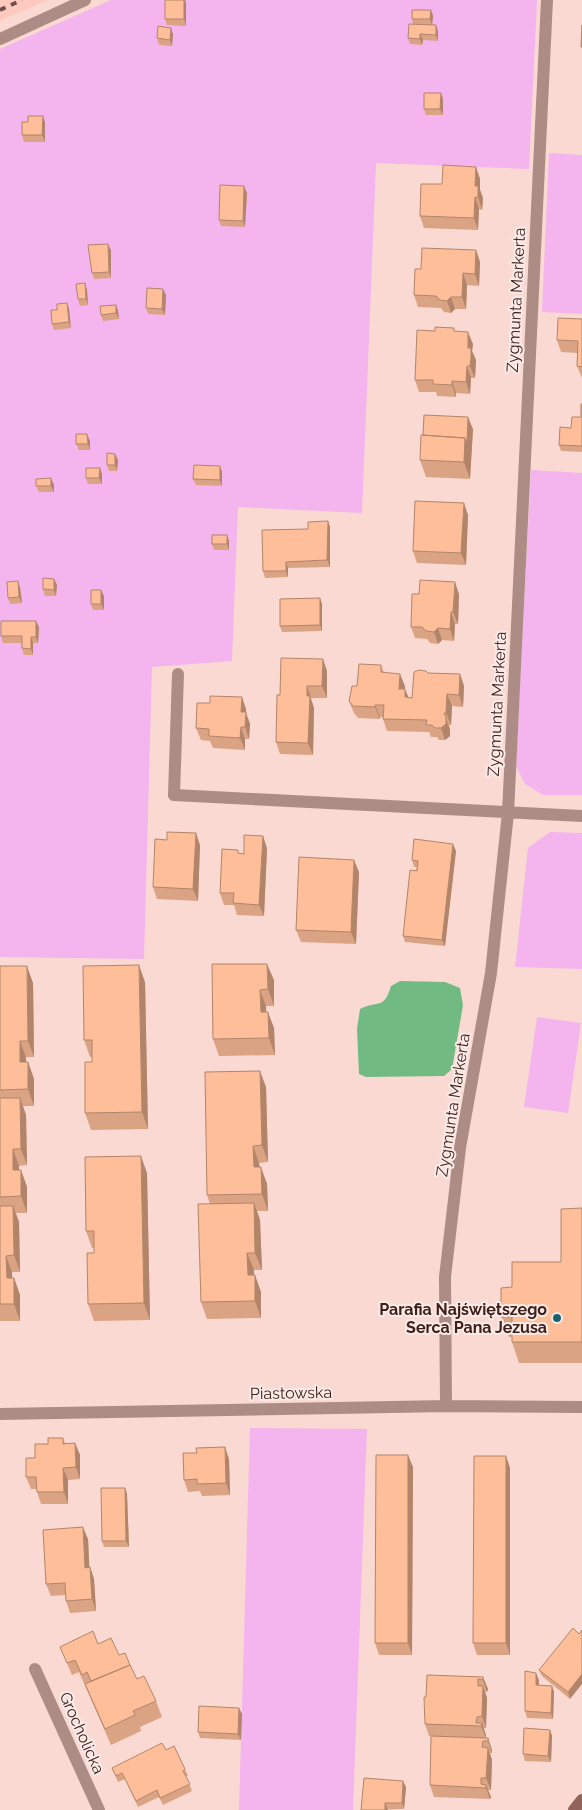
<svg xmlns="http://www.w3.org/2000/svg" width="582" height="1810" viewBox="0 0 582 1810" font-family="Raleway,sans-serif">
  <style>
    .built { fill: #fec9bf }
    .green { fill: #f4b4ed }
    .water { fill: #71bb82 }
    .lines { fill: none; stroke-linecap: round; stroke-linejoin: round }
    .lane { stroke: #ae8c86; stroke-width: 12 }
    .street { stroke: #ae8c86; stroke-width: 12 }
    .secondary { stroke: #92635a; stroke-width: 12 }
    .rail { stroke: #6e4f4a; stroke-width: 4; stroke-dasharray: 6 6; stroke-linecap: butt }
    .wall { fill: #daa384 }
    .shaded-wall { fill: #b2856b }
    .building { fill: #febe99; stroke: #b2856b }
    .poi-dot { fill: #18636f; stroke: #fcebe8; stroke-width: 2 }
    .labels { text-anchor: middle; dominant-baseline: central; stroke-width: 4; stroke-linejoin: round; paint-order: stroke }
    .street-label { font-size: 16px; fill: #3f211c; stroke: #fcebe8 }
    .poi-label { font-size: 16px; font-weight: bold; fill: #3f211c; stroke: #fcebe8; text-anchor: end }
  </style>
  <rect width="100%" height="100%" fill="#fad9d3"/>
  <path class="built" d="M0,0H48L0,21Z"/>
  <path class="green" d="M111,0H537L529,169L376,163L362,513L238,507L232,661L152,667L144,959L0,957V49Z
    M549,153L582,155V314L542,312Z
    M531,470L582,473V795H543L525,784L516,766Z
    M550,832L582,833V969L515,967L528,848Z
    M537,1017L581,1023L568,1113L524,1107Z
    M250,1428L367,1429L353,1810H239Z"/>
  <path class="water" d="M400,981L445,982L460,988L463,1005L452,1069L444,1076L366,1077L359,1074L357,1029L360,1009C378,1000 384,1010 391,986Z"/>
  <g class="lines">
    <path class="lane" d="M174,795L178,674"/>
    <path class="street" d="M0,39L85,0
      M174,795L582,816
      M446,1406L445,1277L460,1148L491,973L508,813L547,0
      M0,1414L446,1406L582,1407
      M35,1669L99,1810"/>
    <path class="secondary" d="M574,1810L582,1800"/>
    <path class="rail" d="M0,10L22,0"/>
  </g>
  <path class="wall" d="M186,3V26L167,25L165,19Z
    M431,10L433,16L432,24L438,31V41L423,40L422,45L410,44L408,38L413,24L412,19Z
    M173,34L172,46L159,45L157,38Z
    M441,93L443,99V115H426L424,109Z
    M28,122H45V142H24L22,135Z
    M476,167L480,179V190L483,198L482,210L479,209L478,230L424,228L420,216L442,184Z
    M247,193L245,227L221,226L219,220Z
    M111,250V278L94,279L92,273Z
    M476,250L480,262L479,286L467,285L466,309H455L451,313L444,312L441,308L418,307L414,295L421,269Z
    M85,283L87,290L88,305L80,306L78,299Z
    M166,295L165,315L148,314L146,308Z
    M67,303L69,309L71,328L54,330L52,324L57,310Z
    M116,305L118,311L119,319L103,321L101,315Z
    M582,319V378L577,366L578,353L561,352L557,340Z
    M456,331L473,344L472,351L476,360L475,378H471L470,394L456,393V397L437,396L436,392H419L415,380Z
    M582,404V452L561,451L559,445L571,428L581,417Z
    M473,429L470,479L426,477L420,460Z
    M90,441V450H79L76,444Z
    M115,454L118,460L117,471H109L107,465Z
    M220,466L222,472V486L196,485L193,479Z
    M100,468L102,474V484H88L86,478Z
    M51,478L54,485V492H39L36,486Z
    M468,515L466,565L417,563L413,551Z
    M328,521L330,527V567L288,568V577L265,578L263,571L308,529Z
    M229,541V550H214L212,544Z
    M54,579L57,585L56,596H45L43,589Z
    M20,587L22,603L10,604L8,598Z
    M101,590L104,596V610H93L91,604Z
    M459,594L458,624H455L454,641L442,640L438,644L430,643L427,639L415,638L411,627Z
    M322,604V631L282,632L280,626Z
    M39,627L38,643H33V655H24L22,648V643H3L1,636Z
    M381,665L384,673L405,686L404,689L408,697L412,698L428,673L460,674L464,686L463,707L452,706L451,725H449L450,730V736L445,740H439L437,737H431L429,732L387,731L383,719V717H380V719L358,718L354,713L349,701L357,686Z
    M327,671V698H311V700L314,708L313,755L280,754L276,742L280,695Z
    M246,709V713L250,724L249,739H245V750L213,748L210,741L201,740L196,728Z
    M200,845L198,901L157,899L153,887Z
    M267,848L264,916L237,915L234,905H224L220,893L239,853L244,854Z
    M456,851L445,946L405,942L403,936L417,867H414L412,860Z
    M359,872L356,944L301,942L296,930Z
    M212,964L274,980V1006H266V1012L274,1028L275,1055L219,1056L213,1039Z
    M0,966L33,983L34,1057H26V1062H28L34,1079V1106H23L26,1115L27,1165L19,1166V1170H21L27,1187V1213H16L19,1222L20,1272H12V1278H14L20,1295V1321H0Z
    M145,982L148,1129L91,1130L85,1113L92,1062V1057H90L84,1040Z
    M266,1087L268,1162L259,1163L260,1167L267,1184L268,1211H257L260,1220L262,1270H254V1275L261,1292V1318L207,1319L201,1302L210,1204L207,1195Z
    M147,1173L150,1320L94,1321L88,1304L94,1253V1248H92L86,1231Z
    M582,1208V1363H519L512,1342V1337H509L501,1316L512,1287L561,1262Z
    M63,1438L65,1443H75L80,1455V1479L68,1480V1504H41L37,1492V1489H31L26,1477L35,1458L48,1444Z
    M506,1456L510,1468V1655H477L473,1643Z
    M229,1459L230,1495L202,1496L200,1491L188,1492L184,1480Z
    M413,1467L412,1655H379L375,1643Z
    M125,1488L127,1494L129,1547H104L102,1541Z
    M88,1539L89,1567H90L94,1579L96,1611L70,1613L66,1601V1595L51,1596L46,1584Z
    M579,1634L570,1699L542,1676L539,1670Z
    M98,1644L119,1655L137,1679L156,1701L162,1717L140,1727L141,1731L111,1745L79,1672L72,1675L60,1647Z
    M483,1677L488,1689L487,1692L485,1691L487,1698L486,1728L483,1729L486,1735V1738L429,1736L425,1724L426,1697Z
    M539,1680V1685L552,1686L554,1692L553,1719L527,1718L525,1711Z
    M239,1708L242,1714L241,1740L200,1738L198,1732Z
    M550,1730L552,1736L551,1762L525,1761L523,1754Z
    M431,1736L488,1738L492,1750V1753H490L492,1760L491,1790H488L491,1797L490,1799L434,1797L430,1785Z
    M166,1750L185,1769L188,1776H186L192,1791L163,1805L159,1797L138,1807L125,1779L118,1782L112,1768Z
    M406,1787L404,1809L361,1810Z"/>
  <path class="shaded-wall" d="M184,0H185L186,3V26L184,19Z
    M431,10L433,16L432,26L430,19Z
    M436,25L438,31V41L436,35Z
    M171,28L173,34L172,46L170,40Z
    M420,34L423,40L422,45L420,39Z
    M441,93L443,99V115L440,109Z
    M43,116L45,122V142L42,135Z
    M476,167L480,179V190L483,198L482,210L475,186Z
    M244,186L247,193L245,227L243,221Z
    M475,197L479,209L478,230L474,218Z
    M108,244L111,250V278L109,272Z
    M476,250L480,262L479,286L475,274Z
    M463,273L467,285L466,309L462,297Z
    M85,283L87,290L88,305L86,299Z
    M163,289L166,295L165,315L162,309Z
    M451,297L455,309L451,313L447,301Z
    M67,303L69,309L71,328L69,322Z
    M116,305L118,311L119,319L116,313Z
    M468,332L473,344L472,351L476,360L475,378L470,366L468,348Z
    M467,366L471,378L470,394L466,382Z
    M452,381L456,393V397L452,385Z
    M468,417L473,429L470,479L464,462L465,438Z
    M87,434L90,441V450L88,444Z
    M115,454L118,460L117,471L115,465Z
    M220,466L222,472V486L220,480Z
    M100,468L102,474V484L99,478Z
    M51,478L54,485V492L51,486Z
    M464,503L468,515L466,565L461,553Z
    M328,521L330,527V567L327,560Z
    M227,535L229,541V550L227,544Z
    M286,562L288,568V577L286,571Z
    M54,579L57,585L56,596L54,590Z
    M18,581L20,587L22,603L19,597Z
    M455,582L459,594L458,624L453,612Z
    M101,590L104,596V610L101,604Z
    M320,598L322,604V631L320,625Z
    M451,612L455,624L454,641L450,629Z
    M36,621L39,627L38,643L36,637Z
    M438,628L442,640L438,644L434,632Z
    M31,637L33,643V655L31,649Z
    M323,659L327,671V698L322,686Z
    M400,674L405,686L404,701L399,689Z
    M460,674L464,686L463,707L459,695Z
    M307,686L314,708L313,755L308,743Z
    M405,689L410,701L405,697Z
    M447,694L452,706L451,725L446,713Z
    M242,697L246,709V713L250,724L249,739L245,727L241,712Z
    M375,705L380,717V719L375,707Z
    M446,718L450,730V736L445,740L441,728Z
    M241,727L245,739V750L240,738Z
    M196,833L200,845L198,901L193,889Z
    M263,836L267,848L264,916L259,905Z
    M453,844L456,851L445,946L442,940Z
    M354,860L359,872L356,944L351,932Z
    M267,964L274,980V1006L268,989Z
    M139,965L145,982L148,1129L142,1112Z
    M27,966L33,983L34,1057L28,1041Z
    M260,990L266,1006L267,1029L261,1012Z
    M268,1012L274,1028L275,1055L269,1038Z
    M20,1041L26,1057V1079L20,1062Z
    M28,1062L34,1079V1106L28,1089Z
    M260,1071L266,1087L268,1162L262,1145Z
    M20,1098L26,1115L27,1165L21,1149Z
    M253,1146L259,1163L260,1184L254,1167Z
    M13,1149L19,1166V1187L13,1170Z
    M141,1156L147,1173L150,1320L144,1303Z
    M261,1167L267,1184L268,1211L262,1194Z
    M21,1170L27,1187V1213L21,1196Z
    M254,1203L260,1220L262,1270L255,1253Z
    M13,1206L19,1222L20,1272L14,1255Z
    M247,1253L254,1270V1292L248,1275Z
    M6,1256L12,1272L13,1295L7,1278Z
    M255,1275L261,1292V1318L255,1301Z
    M14,1278L20,1295V1321L14,1304Z
    M75,1443L80,1455V1479L76,1467Z
    M225,1447L229,1459L230,1495L226,1483Z
    M408,1455L413,1467L412,1655L408,1643Z
    M506,1456L510,1468V1655L506,1643Z
    M63,1468L68,1480V1504L64,1492Z
    M125,1488L127,1494L129,1547L126,1541Z
    M83,1527L88,1539L90,1580L85,1568Z
    M90,1567L94,1579L96,1611L92,1599Z
    M536,1673L539,1680L538,1692L536,1685Z
    M582,1674V1684L570,1699L568,1692Z
    M483,1677L488,1689L487,1692L483,1680Z
    M483,1686L487,1698L486,1728L482,1716Z
    M552,1686L554,1692L553,1719L551,1713Z
    M239,1708L242,1714L241,1740L238,1734Z
    M482,1723L486,1735V1738L481,1726Z
    M550,1730L552,1736L551,1762L548,1756Z
    M488,1738L492,1750V1753L488,1741Z
    M488,1748L492,1760L491,1790L486,1778Z
    M403,1781L406,1787L404,1809L402,1803Z
    M486,1785L491,1797L490,1799L486,1788Z
    M385,1803L388,1810H385Z"/>
  <path class="building" d="M165,0H184V19H165Z
    M412,10H431L430,19H412Z
    M409,24L436,25V35L420,34V39L408,38Z
    M582,25V47H581Z
    M158,26L171,28L170,40L157,38Z
    M424,93H441L440,109H424Z
    M28,116H43L42,135H22V122H28Z
    M443,165L476,167L475,186H478V198L475,197L474,218L420,216L421,184H442Z
    M220,185L244,186L243,221L219,220Z
    M108,244L109,272L92,273L88,245Z
    M422,248L476,250L475,274L463,273L462,297H451L447,301L440,300L436,296L414,295L415,269H421Z
    M85,283L86,299H78L76,284Z
    M147,288L163,289L162,309L146,308Z
    M67,303L69,322L52,324L51,310H57V304Z
    M116,305V313L101,315L100,306Z
    M558,318L582,319V367L577,366L578,341L557,340Z
    M435,327L454,328V331L468,332V348H471V358L470,366H467L466,382L452,381V385L433,384V380H415L417,330L435,331Z
    M581,404H582V446L559,445L560,427L571,428L572,417H581Z
    M424,415L468,417L467,442L465,438L423,435Z
    M76,434H87L88,444H76Z
    M421,435L465,438L464,462L420,460Z
    M107,453L115,454V465H107Z
    M194,465L220,466V480L193,479Z
    M86,468H100L99,478H86Z
    M51,478V486H36V479Z
    M415,501L464,503L461,553L413,551Z
    M328,521L327,560L286,562V571H263L262,530L308,529V522Z
    M212,535H227V544H212Z
    M43,578L54,579V590L43,589Z
    M420,580L455,582L453,612H451L450,629L438,628L434,632L426,631L422,627H411L412,594H419Z
    M18,581L19,597L8,598L7,582Z
    M91,590H101V604H91Z
    M320,598V625L280,626V599Z
    M1,621H36V637H31V649L22,648V636H1Z
    M281,658L323,659L322,686H307V696H310L308,743L276,742L277,695H280Z
    M359,664L381,665V672L400,674L399,689H405V697L412,698L414,672L419,670L426,671L428,673L460,674L459,695L447,694L446,713H444L446,718V724L441,728H435L432,725H426L427,720L383,719L384,705H375V707L353,706L349,701L352,686H357Z
    M210,696L242,697L241,712H246L245,727H241L240,738L209,736V729L196,728L197,703H210Z
    M167,832L196,833L193,889L153,887L155,839L167,840Z
    M244,835L263,836L259,905L233,903L234,893H220L222,849L238,850V853L244,854Z
    M414,839L453,844L442,940L403,936L410,870L417,871L418,861L412,860Z
    M299,857L354,860L351,932L296,930Z
    M212,964H267L268,989L260,990L261,1012H268L269,1038L213,1039Z
    M139,965L142,1112L85,1113V1062H92V1040H84L83,966Z
    M0,966H27L28,1041H20V1062H28V1089L0,1090Z
    M260,1071L262,1145L253,1146L254,1167H261L262,1194L207,1195L205,1072Z
    M0,1098H20L21,1149H13V1170H21V1196L0,1197Z
    M141,1156L144,1303L88,1304L87,1253H94V1231H86L85,1157Z
    M254,1203L255,1253H247L248,1275H255V1301L201,1302L198,1204Z
    M0,1206H13L14,1255L6,1256L7,1278H14V1304H0Z
    M582,1208V1342H512V1317L501,1316V1288L512,1287V1262H561V1209Z
    M48,1438H63V1444L75,1443L76,1467L63,1468L64,1492H37L36,1477H26V1458H35V1444H48Z
    M225,1447L226,1483L197,1484V1479L184,1480L183,1453H197L196,1448Z
    M376,1455H408V1643H375Z
    M474,1456H506V1643H473Z
    M101,1488H125L126,1541H102Z
    M83,1527L85,1568L90,1567L92,1599L66,1601L65,1583L46,1584L43,1530Z
    M573,1628L579,1634L582,1630V1674L568,1692L539,1670Z
    M93,1631L98,1644L111,1638L119,1655L125,1653L130,1665L91,1681L87,1672L82,1675L75,1660L67,1663L60,1647Z
    M130,1665L137,1679L144,1676L156,1701L133,1711L135,1715L105,1729L85,1684Z
    M525,1671L536,1673V1685L552,1686L551,1713L525,1711Z
    M427,1675L483,1677V1680L478,1679V1686H483L482,1716L477,1717L476,1723H482L481,1726L425,1724L424,1697H426Z
    M199,1706L239,1708L238,1734L198,1732Z
    M524,1728L550,1730L548,1756L523,1754Z
    M431,1736L488,1738V1741H483L482,1747L488,1748L486,1778H481V1784L486,1785V1788L430,1785Z
    M162,1743L166,1750L174,1746L185,1769L183,1771L190,1784L160,1798L157,1790L136,1801L122,1773L116,1776L112,1768Z
    M364,1778L403,1781L402,1803H385V1810H361Z"/>
  <circle class="poi-dot" cx="557" cy="1318" r="5"/>
  <g class="labels">
    <g class="street-label">
      <text transform="translate(516 300) rotate(-87)">Zygmunta Markerta</text>
      <text transform="translate(497 704) rotate(-87)">Zygmunta Markerta</text>
      <text transform="translate(453 1105) rotate(-81)">Zygmunta Markerta</text>
      <text transform="translate(291 1393) rotate(-1)">Piastowska</text>
      <text transform="translate(82 1733) rotate(66)">Grocholicka</text>
    </g>
    <g class="poi-label">
      <text x="547" y="1309">Parafia Najświętszego<tspan x="547" dy="18">Serca Pana Jezusa</tspan></text>
    </g>
  </g>
</svg>
